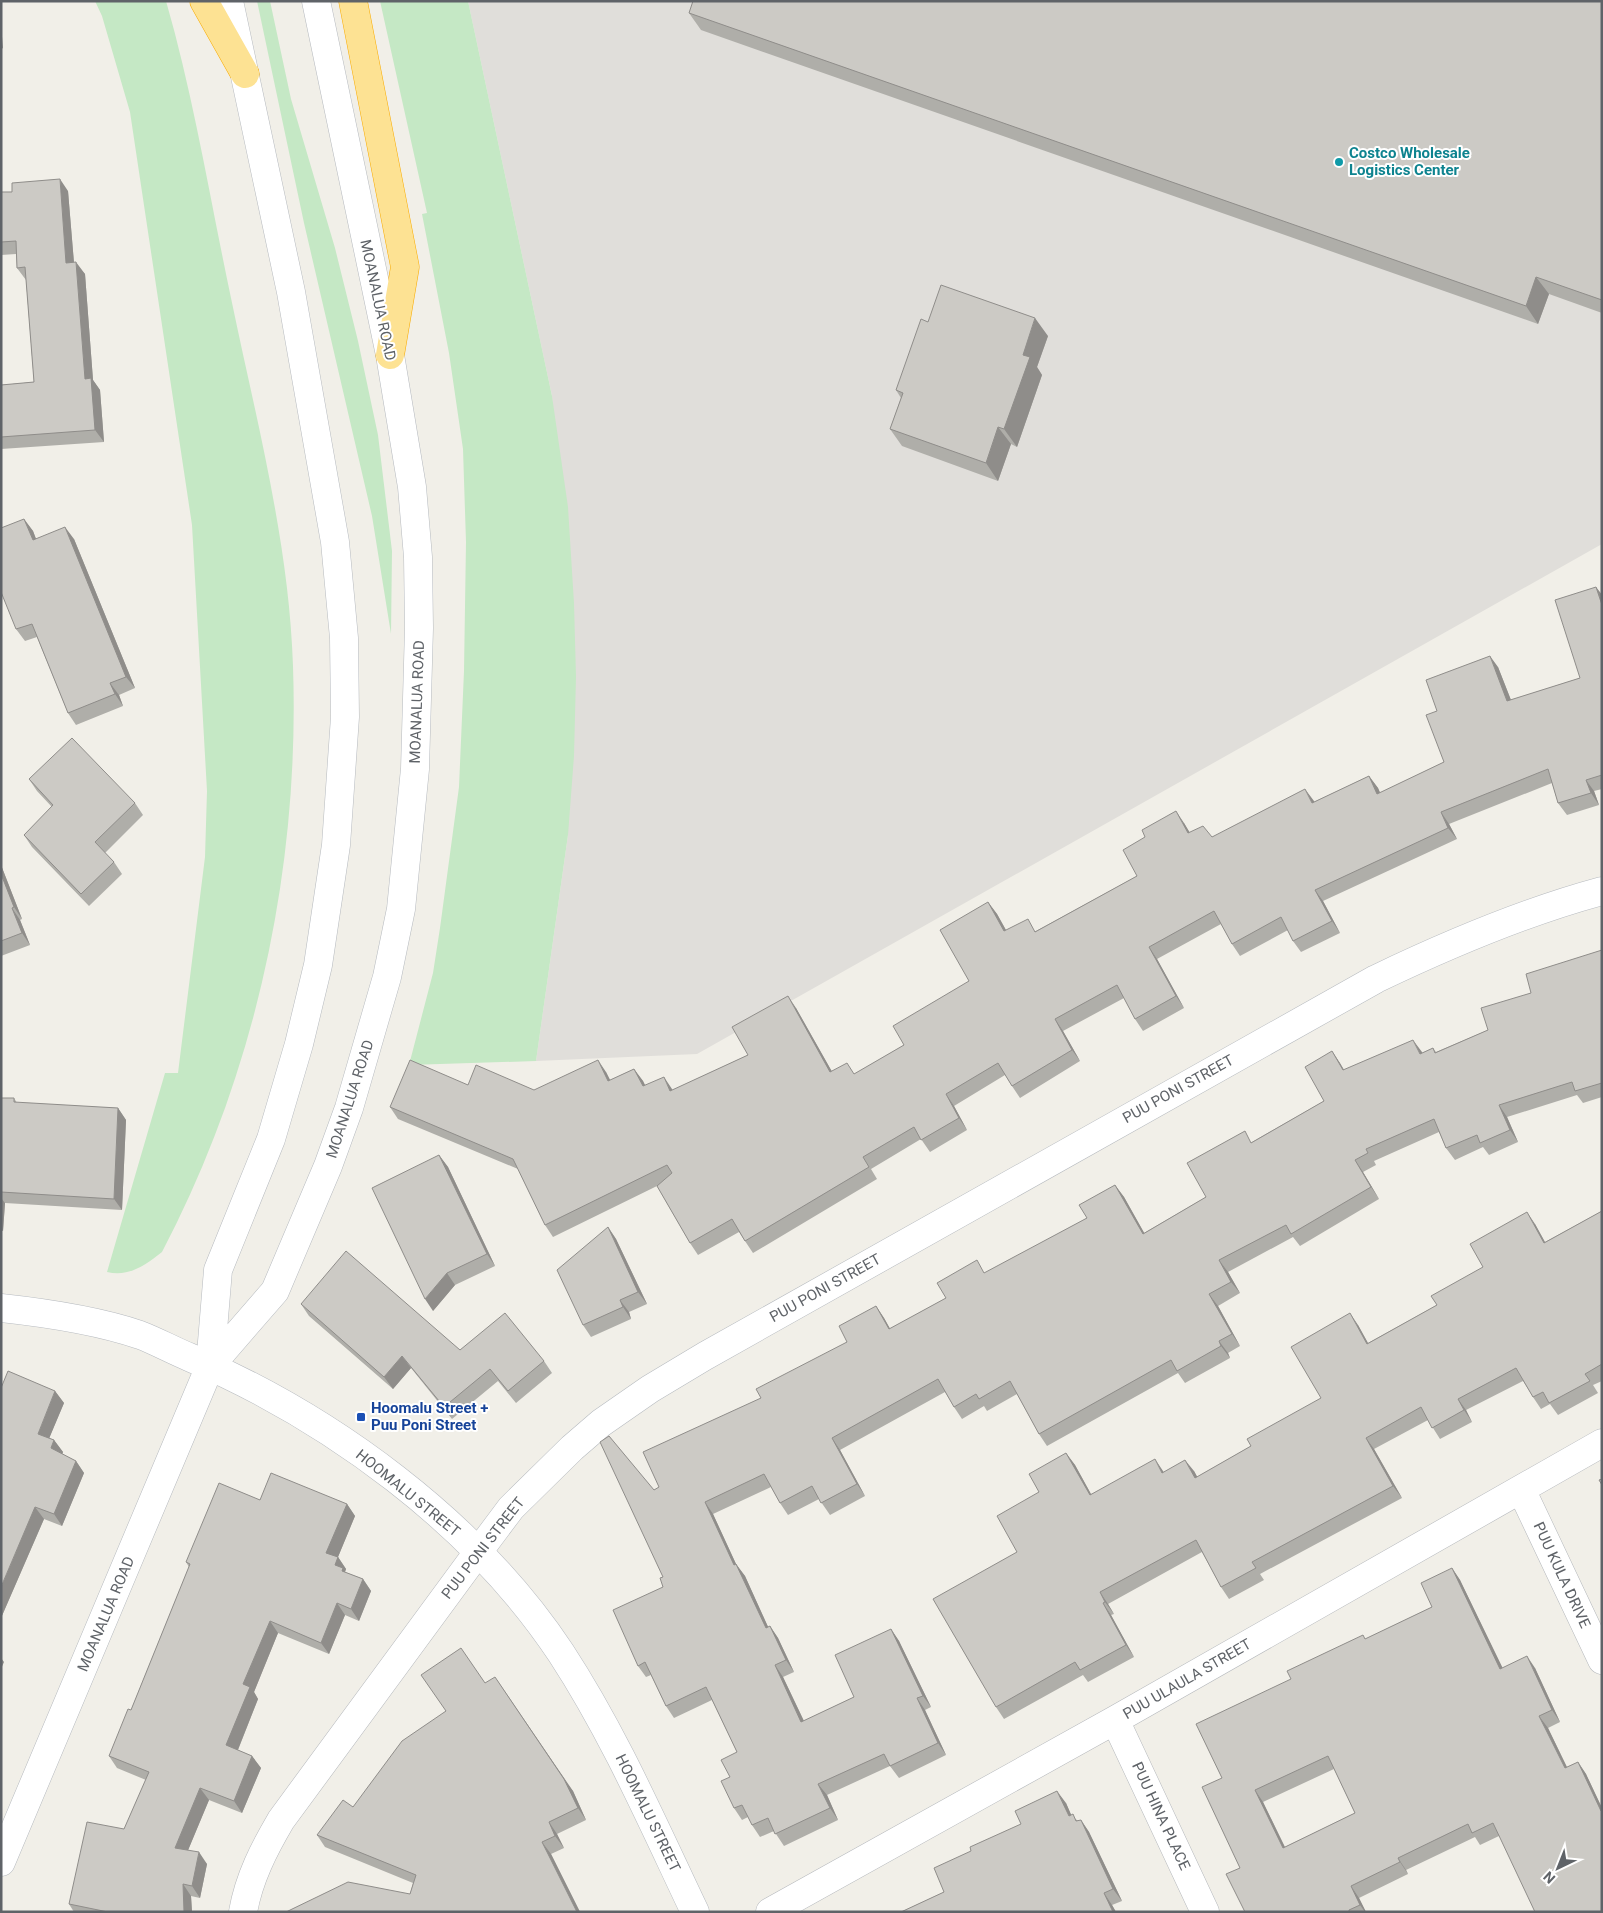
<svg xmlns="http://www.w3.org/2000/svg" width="1603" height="1913" viewBox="0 0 1603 1913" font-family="Roboto,sans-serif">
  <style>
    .industrial { fill: #e0deda }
    .green { fill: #c5e8c5 }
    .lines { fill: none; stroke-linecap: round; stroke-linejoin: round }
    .street-casing { stroke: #b5b8bc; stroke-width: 29 }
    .secondary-casing { stroke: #b6babf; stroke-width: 29 }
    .highway-casing { stroke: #f9ab00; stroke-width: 29 }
    .street { stroke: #fff; stroke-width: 28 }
    .secondary { stroke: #fff; stroke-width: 28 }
    .highway { stroke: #fde293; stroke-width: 28 }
    .wall { fill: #afaea9; fill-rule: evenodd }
    .shaded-wall { fill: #8f8d8a }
    .building { fill: #cccac5; stroke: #8f8d8a; fill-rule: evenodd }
    .culture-dot { fill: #0f9aa8; stroke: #fff; stroke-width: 2 }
    .transit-dot { fill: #1a4fb4; stroke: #fff; stroke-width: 2 }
    .labels { text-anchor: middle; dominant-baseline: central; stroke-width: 4; stroke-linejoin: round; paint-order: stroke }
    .culture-label { font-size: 15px; font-weight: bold; fill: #0d838f; stroke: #fff; text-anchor: start }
    .street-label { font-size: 15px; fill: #5f6368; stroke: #fff }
    .transit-label { font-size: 15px; font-weight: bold; fill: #164399; stroke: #fff; text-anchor: start }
  </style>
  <rect width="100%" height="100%" fill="#f1efe8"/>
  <path class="industrial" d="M468,1H1602V544L697,1054L536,1061L568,835L552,396Z"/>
  <path class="green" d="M95,1H166C194,98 210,199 231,298C256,419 289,542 293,666C300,868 256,1073 162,1252C145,1265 130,1277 107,1272L165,1073H178L205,857L207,791L192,525L130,112L102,16Z
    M257,1H270L291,99L335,248L358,341L378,435L392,551L391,634L372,516L304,223Z
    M380,1H468L552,396L568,507L574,603L576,677L574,756L568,835L536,1061L409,1065L433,973L440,928L459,787L464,671L466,542L463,449L449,353L422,214L427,213Z"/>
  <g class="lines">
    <g class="street-casing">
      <path id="street" d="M1521,1489L1602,1660
        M1115,1720L1205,1912
        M243,1912C249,1878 264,1849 281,1820L478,1552
        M770,1912L1115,1720L1602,1443"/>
    </g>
    <g class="secondary-casing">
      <path id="secondary" d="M1,1308C47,1313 96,1320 140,1335C156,1341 172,1350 189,1357C331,1418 474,1522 561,1653C614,1734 653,1824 695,1912
        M210,1366L275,1291L328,1166L349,1108L387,977L401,909L415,769L419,628L418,557L412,487L390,355L316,1
        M478,1552L511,1508L572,1448L601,1423L650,1389L705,1356L1376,979C1449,944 1524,912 1602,891
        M1,1862L210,1366L218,1270L271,1139L299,1044L318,965L336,845L345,717L344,638L335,542L291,292L229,1"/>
    </g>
    <g class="highway-casing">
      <path id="highway" d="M204,1L245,74
        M353,1L405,267L390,355"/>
    </g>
    <use href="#street" class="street"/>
    <use href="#secondary" class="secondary"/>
    <use href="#highway" class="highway"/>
  </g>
  <path class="wall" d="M1602,1V313L1549,294L1538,324L701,30L689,13Z
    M68,191L74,263L85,274L93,380L100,390L104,442L1,449V385L34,382L26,280L17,268L16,254L1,255V192Z
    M928,322L1048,336L1037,367L1042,375L1017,447L1011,444L998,481L902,446L890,429L901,398L896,390Z
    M24,519L33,531L36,539H74L135,688L119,695L123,706L76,725L68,713L37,637L25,641L16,629Z
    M1596,587L1602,595V789L1594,791L1599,805L1567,815L1558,803L1552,783L1449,824L1457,839L1323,901L1340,933L1301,952L1293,941L1288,930L1240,956L1232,944L1221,924L1157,959L1184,1008L1143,1031L1135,1019L1124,998L1063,1031L1080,1061L1020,1098L1012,1086L1005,1075L954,1106L967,1130L930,1152L921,1139L871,1169L877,1179L753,1253L739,1232L698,1255L690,1243L657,1186L553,1237L545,1225L518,1169L398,1119L390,1107L468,1085L534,1090L606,1072L610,1080L634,1069L643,1081L645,1085L673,1090L748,1055L796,1008L832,1072L855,1074L904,1045L969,981L988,902L997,914L1006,930L1036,931L1137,876L1184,823L1190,833L1212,837L1314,802L1369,776L1378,788L1380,793L1444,762L1437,711L1498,667L1511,700L1580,678Z
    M29,779L135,803L143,815L105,853L114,862L122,874L89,906L32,847L24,835L52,807L37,791Z
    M1,865L22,919L20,920L30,945L1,956Z
    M1602,950V1097L1583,1103L1577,1095L1507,1117L1518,1142L1489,1155L1483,1147L1455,1160L1446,1148L1439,1132L1374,1161L1376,1165L1363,1172L1379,1199L1300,1246L1293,1237L1228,1272L1240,1293L1218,1306L1240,1346L1228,1353L1230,1358L1185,1383L1178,1373L1047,1446L1039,1434L1017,1394L987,1411L984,1406L962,1419L954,1407L945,1392L840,1450L865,1496L830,1515L819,1499L788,1515L780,1503L771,1487L713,1514L736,1564L745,1576L768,1627L770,1626L778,1638L794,1672L783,1677L804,1721L854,1697L891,1629L899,1641L931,1707L925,1710L946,1755L899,1778L890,1766L827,1795L838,1820L784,1846L774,1831L760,1837L752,1825L748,1817L742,1820L734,1808L730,1777L737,1752L712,1700L674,1718L666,1706L651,1675L646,1677L638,1666L663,1587V1577L654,1490L659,1487L761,1398L847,1342L876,1306L884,1318L890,1329L946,1298L986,1273L1087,1218L1115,1185L1124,1197L1144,1233L1206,1197L1252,1142L1324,1101L1332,1051L1344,1070L1422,1053L1433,1048L1436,1052L1488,1030L1531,993Z
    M1,1098H14L17,1103L118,1108L126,1120L122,1210L5,1203L3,1231H1Z
    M439,1155L448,1167L495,1266L455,1285L433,1311Z
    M1602,1211V1381L1593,1385L1598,1393L1558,1415L1550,1404L1541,1409L1533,1397L1523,1381L1466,1410L1472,1422L1440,1439L1428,1420L1374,1449L1402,1498L1260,1574L1264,1580L1229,1599L1221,1587L1202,1552L1108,1604L1114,1614L1111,1615L1134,1657L1088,1682L1083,1675L1004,1719L996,1707L1017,1552L1039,1492L1066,1453L1075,1465L1091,1494L1163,1472L1194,1471L1197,1477L1251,1446L1321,1398L1358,1325L1368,1343L1437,1305L1535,1224L1545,1242Z
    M608,1227L616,1239L647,1304L629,1312L631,1319L591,1337L583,1325Z
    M301,1304L460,1350L544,1361L552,1373L516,1403L498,1381L452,1419L411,1368L393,1389L309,1316Z
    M55,1391L64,1403L49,1438L54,1440L63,1452L62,1454L76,1461L84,1473L62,1526L44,1519L1,1618Z
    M260,1500L347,1504L355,1516L338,1557L346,1569L345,1572L363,1579L371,1591L359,1621L345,1615L329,1654L278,1633L254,1692L258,1699L238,1750L252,1756L261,1768L242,1813L209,1800L188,1850L207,1864L200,1898L191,1896L192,1912H74L69,1904L124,1829L146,1780L117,1768L109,1756L131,1710L189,1567L186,1562Z
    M1452,1568L1460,1580L1502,1668H1535L1560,1722L1548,1728L1567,1767L1578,1762L1586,1774L1602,1808V1912L1499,1836L1480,1845L1475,1837L1406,1870L1408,1874L1359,1898L1366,1912H1245L1240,1868L1222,1778L1291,1679L1366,1639L1432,1607ZM1334,1769L1355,1813L1285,1847L1263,1802Z
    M485,1683L573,1791L586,1820L557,1834L564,1848L551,1854L580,1912H286L410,1894L413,1883L325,1847L317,1835L353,1807L446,1711Z
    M1066,1803L1071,1815L1078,1821L1081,1820L1089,1832L1122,1901L1112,1905L1116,1912H901L944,1892Z"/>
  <path class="shaded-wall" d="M1,24L3,49L1,46Z
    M60,179L68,191L75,275L66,263Z
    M76,262L85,274L93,380L100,390L104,442L95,430L85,379Z
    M1536,277L1549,294L1538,324L1526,306Z
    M1035,318L1048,336L1037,367L1042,375L1017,447L1004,429L1023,355Z
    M998,427L1011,444L998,481L986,463Z
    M24,519L33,531L41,552L33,540Z
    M65,527L74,539L135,688L126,677Z
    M1596,587L1602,595V605Z
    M1490,656L1498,667L1516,713L1507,701Z
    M110,683L119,695L123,706L115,694Z
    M1369,776L1378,788L1386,806L1377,794Z
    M1586,780L1594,791L1599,805L1591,793Z
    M1305,789L1314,801L1321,814L1312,803Z
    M1176,811L1184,823L1197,845L1188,833Z
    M1441,812L1449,824L1457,839L1448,828Z
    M1,865L22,919L14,907L1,874Z
    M1315,890L1323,901L1340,933L1332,921Z
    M988,902L997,914L1013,943L1004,931Z
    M12,908L20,920L30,945L22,933Z
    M1149,947L1157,959L1184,1008L1176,996Z
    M788,996L796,1008L839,1084L830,1072Z
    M1055,1019L1063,1031L1080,1061L1072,1050Z
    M1413,1040L1422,1052L1428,1066L1420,1054Z
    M1332,1051L1340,1063L1351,1082L1343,1070Z
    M598,1060L606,1072L616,1092L608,1081Z
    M634,1069L643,1081L651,1098L643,1086Z
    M664,1077L672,1089L679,1103L670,1091Z
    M946,1094L954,1106L967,1130L959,1118Z
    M1499,1105L1507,1117L1518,1142L1510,1130Z
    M118,1108L126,1120L122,1210L114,1199Z
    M439,1155L448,1167L495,1266L487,1254Z
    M1355,1160L1363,1172L1379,1199L1371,1187Z
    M1115,1185L1124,1197L1151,1245L1143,1234Z
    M1,1198L5,1203L3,1231L1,1228Z
    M1527,1212L1535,1224L1552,1255L1544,1243Z
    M608,1227L616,1239L647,1304L638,1292Z
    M1219,1260L1228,1272L1240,1293L1231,1282Z
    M447,1273L455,1285L433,1311L425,1299Z
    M1209,1294L1218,1306L1240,1346L1232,1334Z
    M620,1300L629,1312L631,1319L623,1307Z
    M876,1306L884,1318L897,1341L889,1329Z
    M1350,1313L1358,1325L1375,1356L1367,1344Z
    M1219,1341L1228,1353L1230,1358L1221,1346Z
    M402,1356L411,1368L393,1389L384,1377Z
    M55,1391L64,1403L46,1446L38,1434Z
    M1458,1399L1466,1410L1472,1422L1464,1410Z
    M832,1438L840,1450L865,1496L857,1484Z
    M1366,1438L1374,1449L1402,1498L1393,1486Z
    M54,1440L63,1452L60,1460L51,1448Z
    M1066,1453L1075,1465L1098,1507L1090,1495Z
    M1155,1459L1163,1471L1170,1485L1162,1473Z
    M1185,1460L1194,1471L1204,1489L1195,1478Z
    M76,1461L84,1473L62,1526L54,1514Z
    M705,1502L713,1514L742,1577L734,1565Z
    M347,1504L355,1516L338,1557L346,1569L343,1577L326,1553Z
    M35,1507L44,1519L1,1618V1587Z
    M736,1564L745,1576L774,1640L766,1628Z
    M1452,1568L1460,1580L1509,1681L1500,1669Z
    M363,1579L371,1591L359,1621L351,1609Z
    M1100,1592L1108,1604L1114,1614L1105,1602Z
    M337,1603L345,1615L329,1654L321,1643Z
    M1103,1603L1111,1615L1134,1657L1126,1645Z
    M270,1621L278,1633L254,1692L258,1699L235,1757L226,1745L243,1684Z
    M770,1626L778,1638L794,1672L786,1660Z
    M891,1629L899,1641L931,1707L923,1696Z
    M1527,1656L1535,1668L1560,1722L1552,1710Z
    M1,1658L4,1662L1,1669Z
    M775,1665L783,1677L810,1734L801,1722Z
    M495,1677L573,1791L586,1820L578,1808Z
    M917,1698L925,1710L946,1755L938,1743Z
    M1539,1716L1548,1728L1573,1780L1565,1768Z
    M252,1756L261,1768L242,1813L234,1801Z
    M1578,1762L1586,1774L1602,1808V1813Z
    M818,1784L827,1795L838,1820L830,1808Z
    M200,1788L209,1800L184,1860L175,1848Z
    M1255,1790L1263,1802L1291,1860L1283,1848Z
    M1057,1791L1066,1803L1077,1828L1069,1816Z
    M1081,1820L1089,1832L1122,1901L1113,1889Z
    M549,1822L557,1834L564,1848L555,1836Z
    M542,1842L551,1854L580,1912H577Z
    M199,1852L207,1864L200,1898L192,1886Z
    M1398,1858L1406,1870L1408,1874L1400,1862Z
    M183,1884L191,1896L192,1912H184Z
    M1351,1886L1359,1898L1366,1912H1365L1360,1905Z
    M1104,1893L1112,1905L1116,1912H1113Z"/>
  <path class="building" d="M693,1H1602V300L1536,277L1526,306L689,13Z
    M60,179L66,263L76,262L85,379L91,378L95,430L1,437V385L34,382L25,267L17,268L16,241L1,242V192H12V183Z
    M941,285L1035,318L1023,355L1030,357L1004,429L998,427L986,463L890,429L903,393L896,390L921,319L928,322Z
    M24,519L33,540L65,527L126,677L110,683L115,694L68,713L32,624L16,629L1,592V528Z
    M1596,587L1602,605V775L1586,780L1591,793L1558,803L1548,769L1441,812L1448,828L1315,890L1332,921L1293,941L1281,917L1232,944L1214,911L1149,947L1176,996L1135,1019L1117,985L1055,1019L1072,1050L1012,1086L998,1063L946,1094L959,1118L921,1140L914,1127L863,1157L869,1167L745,1241L732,1219L690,1243L657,1186L672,1173L667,1165L545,1225L513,1159L390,1107L410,1060L468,1085L476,1065L534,1090L598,1060L608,1081L634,1069L643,1086L664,1077L670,1091L748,1055L732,1027L788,996L830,1072L847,1063L854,1074L904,1045L893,1026L969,981L940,930L988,902L1004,931L1028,919L1035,932L1137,876L1123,850L1145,837L1142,830L1176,811L1188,833L1203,826L1212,837L1305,789L1312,803L1369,776L1377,794L1444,762L1426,715L1437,711L1426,680L1490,656L1507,701L1580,678L1555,600Z
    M72,738L135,803L95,842L114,862L81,894L24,835L53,805L29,779Z
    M1,874L14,907L12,908L22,933L1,941Z
    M1602,950V1083L1575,1091L1572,1082L1499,1105L1510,1130L1480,1143L1477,1135L1446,1148L1434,1119L1366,1149L1368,1153L1355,1160L1371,1187L1291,1234L1286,1225L1219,1260L1231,1282L1209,1294L1232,1334L1219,1341L1221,1346L1177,1371L1171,1360L1039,1434L1010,1381L979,1399L976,1394L954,1407L938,1379L832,1438L857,1484L821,1503L812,1486L780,1503L764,1474L705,1502L734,1565L736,1564L766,1628L770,1626L786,1660L775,1665L801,1722L854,1697L835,1655L891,1629L923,1696L917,1698L938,1743L890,1766L884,1754L818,1784L830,1808L775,1834L768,1818L752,1825L742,1805L734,1808L721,1781L730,1777L721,1760L737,1752L706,1687L666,1706L645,1662L638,1666L613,1610L663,1587L660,1578L663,1577L600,1442L609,1436L654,1490L659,1487L643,1452L761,1398L756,1389L847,1342L839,1326L876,1306L889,1329L946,1298L937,1283L977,1260L984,1273L1087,1218L1079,1205L1115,1185L1143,1234L1206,1197L1187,1163L1245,1131L1251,1143L1324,1101L1305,1067L1332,1051L1343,1070L1413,1040L1420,1054L1433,1048L1435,1053L1488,1030L1481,1008L1531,993L1526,974Z
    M1,1098H14V1102L118,1108L114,1199L1,1192Z
    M439,1155L487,1254L447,1273L425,1299L372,1188Z
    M1602,1211V1364L1585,1374L1590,1381L1549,1403L1543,1392L1533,1397L1516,1368L1458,1399L1464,1410L1432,1428L1421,1407L1366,1438L1393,1486L1252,1562L1256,1568L1221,1587L1196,1540L1100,1592L1105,1602L1103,1603L1126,1645L1080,1670L1075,1662L996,1707L933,1599L1017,1552L997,1516L1039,1492L1029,1474L1066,1453L1090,1495L1155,1459L1162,1473L1185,1460L1195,1478L1251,1446L1247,1439L1321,1398L1291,1347L1350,1313L1367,1344L1437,1305L1431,1296L1483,1267L1470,1244L1527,1212L1544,1243Z
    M608,1227L638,1292L620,1300L623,1307L583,1325L557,1270Z
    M346,1251L460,1350L505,1313L544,1361L508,1391L490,1369L444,1407L402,1356L384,1377L301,1304Z
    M8,1371L55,1391L38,1434L54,1440L51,1448L76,1461L54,1514L35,1507L1,1587V1388Z
    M271,1473L347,1504L326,1553L338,1557L335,1565L343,1568L342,1571L363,1579L351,1609L337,1603L321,1643L270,1621L243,1684L250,1687L226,1745L252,1756L234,1801L200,1788L175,1848L199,1852L192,1886L183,1884L184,1912H108L69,1904L87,1822L124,1829L149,1772L109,1756L128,1709L131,1710L190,1564L186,1562L219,1483L260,1500Z
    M1602,1479V1485L1599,1480Z
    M1452,1568L1500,1669L1527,1656L1552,1710L1539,1716L1565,1768L1578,1762L1601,1811L1602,1810V1912H1535L1493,1823L1472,1833L1468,1824L1398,1858L1400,1862L1351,1886L1360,1905L1349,1910V1912H1245L1226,1874L1240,1868L1202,1787L1222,1778L1196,1724L1291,1679L1287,1671L1363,1635L1365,1639L1432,1607L1421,1583ZM1328,1756L1355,1813L1283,1848L1255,1790Z
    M461,1648L485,1683L495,1677L564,1779L578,1808L549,1822L555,1836L542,1842L577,1912H286L348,1882L410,1894L416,1875L317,1835L343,1800L353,1807L402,1741L446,1711L421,1675Z
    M1057,1791L1069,1816L1073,1814L1076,1821L1081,1820L1113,1889L1104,1893L1113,1912H901L944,1892L934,1868L971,1851L970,1847L1021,1824L1015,1811Z"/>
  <circle class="culture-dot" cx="1339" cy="162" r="5"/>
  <rect class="transit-dot" x="356" y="1412" width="10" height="10" rx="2.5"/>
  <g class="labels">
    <g class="culture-label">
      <text x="1349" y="153">Costco Wholesale<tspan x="1349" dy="17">Logistics Center</tspan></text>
    </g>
    <g class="street-label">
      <text transform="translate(378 300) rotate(78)">MOANALUA ROAD</text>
      <text transform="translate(417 702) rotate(-88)">MOANALUA ROAD</text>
      <text transform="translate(1178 1089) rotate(-29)">PUU PONI STREET</text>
      <text transform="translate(350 1099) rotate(-72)">MOANALUA ROAD</text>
      <text transform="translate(825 1288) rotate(-29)">PUU PONI STREET</text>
      <text transform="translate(408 1493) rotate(39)">HOOMALU STREET</text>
      <text transform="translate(483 1548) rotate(-52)">PUU PONI STREET</text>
      <text transform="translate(1562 1575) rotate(65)">PUU KULA DRIVE</text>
      <text transform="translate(106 1614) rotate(-67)">MOANALUA ROAD</text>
      <text transform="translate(1187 1679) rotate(-30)">PUU ULAULA STREET</text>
      <text transform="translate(648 1813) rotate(64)">HOOMALU STREET</text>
      <text transform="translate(1161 1816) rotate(65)">PUU HINA PLACE</text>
    </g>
    <g class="transit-label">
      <text x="371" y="1408">Hoomalu Street +<tspan x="371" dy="17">Puu Poni Street</tspan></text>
    </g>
  </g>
  <rect width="1603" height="1913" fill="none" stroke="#5f6368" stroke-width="5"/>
  <g transform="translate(1558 1868) rotate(223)" stroke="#ffffff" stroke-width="4" paint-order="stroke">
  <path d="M0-4L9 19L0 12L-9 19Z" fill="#5f6368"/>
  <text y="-8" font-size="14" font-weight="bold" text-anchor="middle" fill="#5f6368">N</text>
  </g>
</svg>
